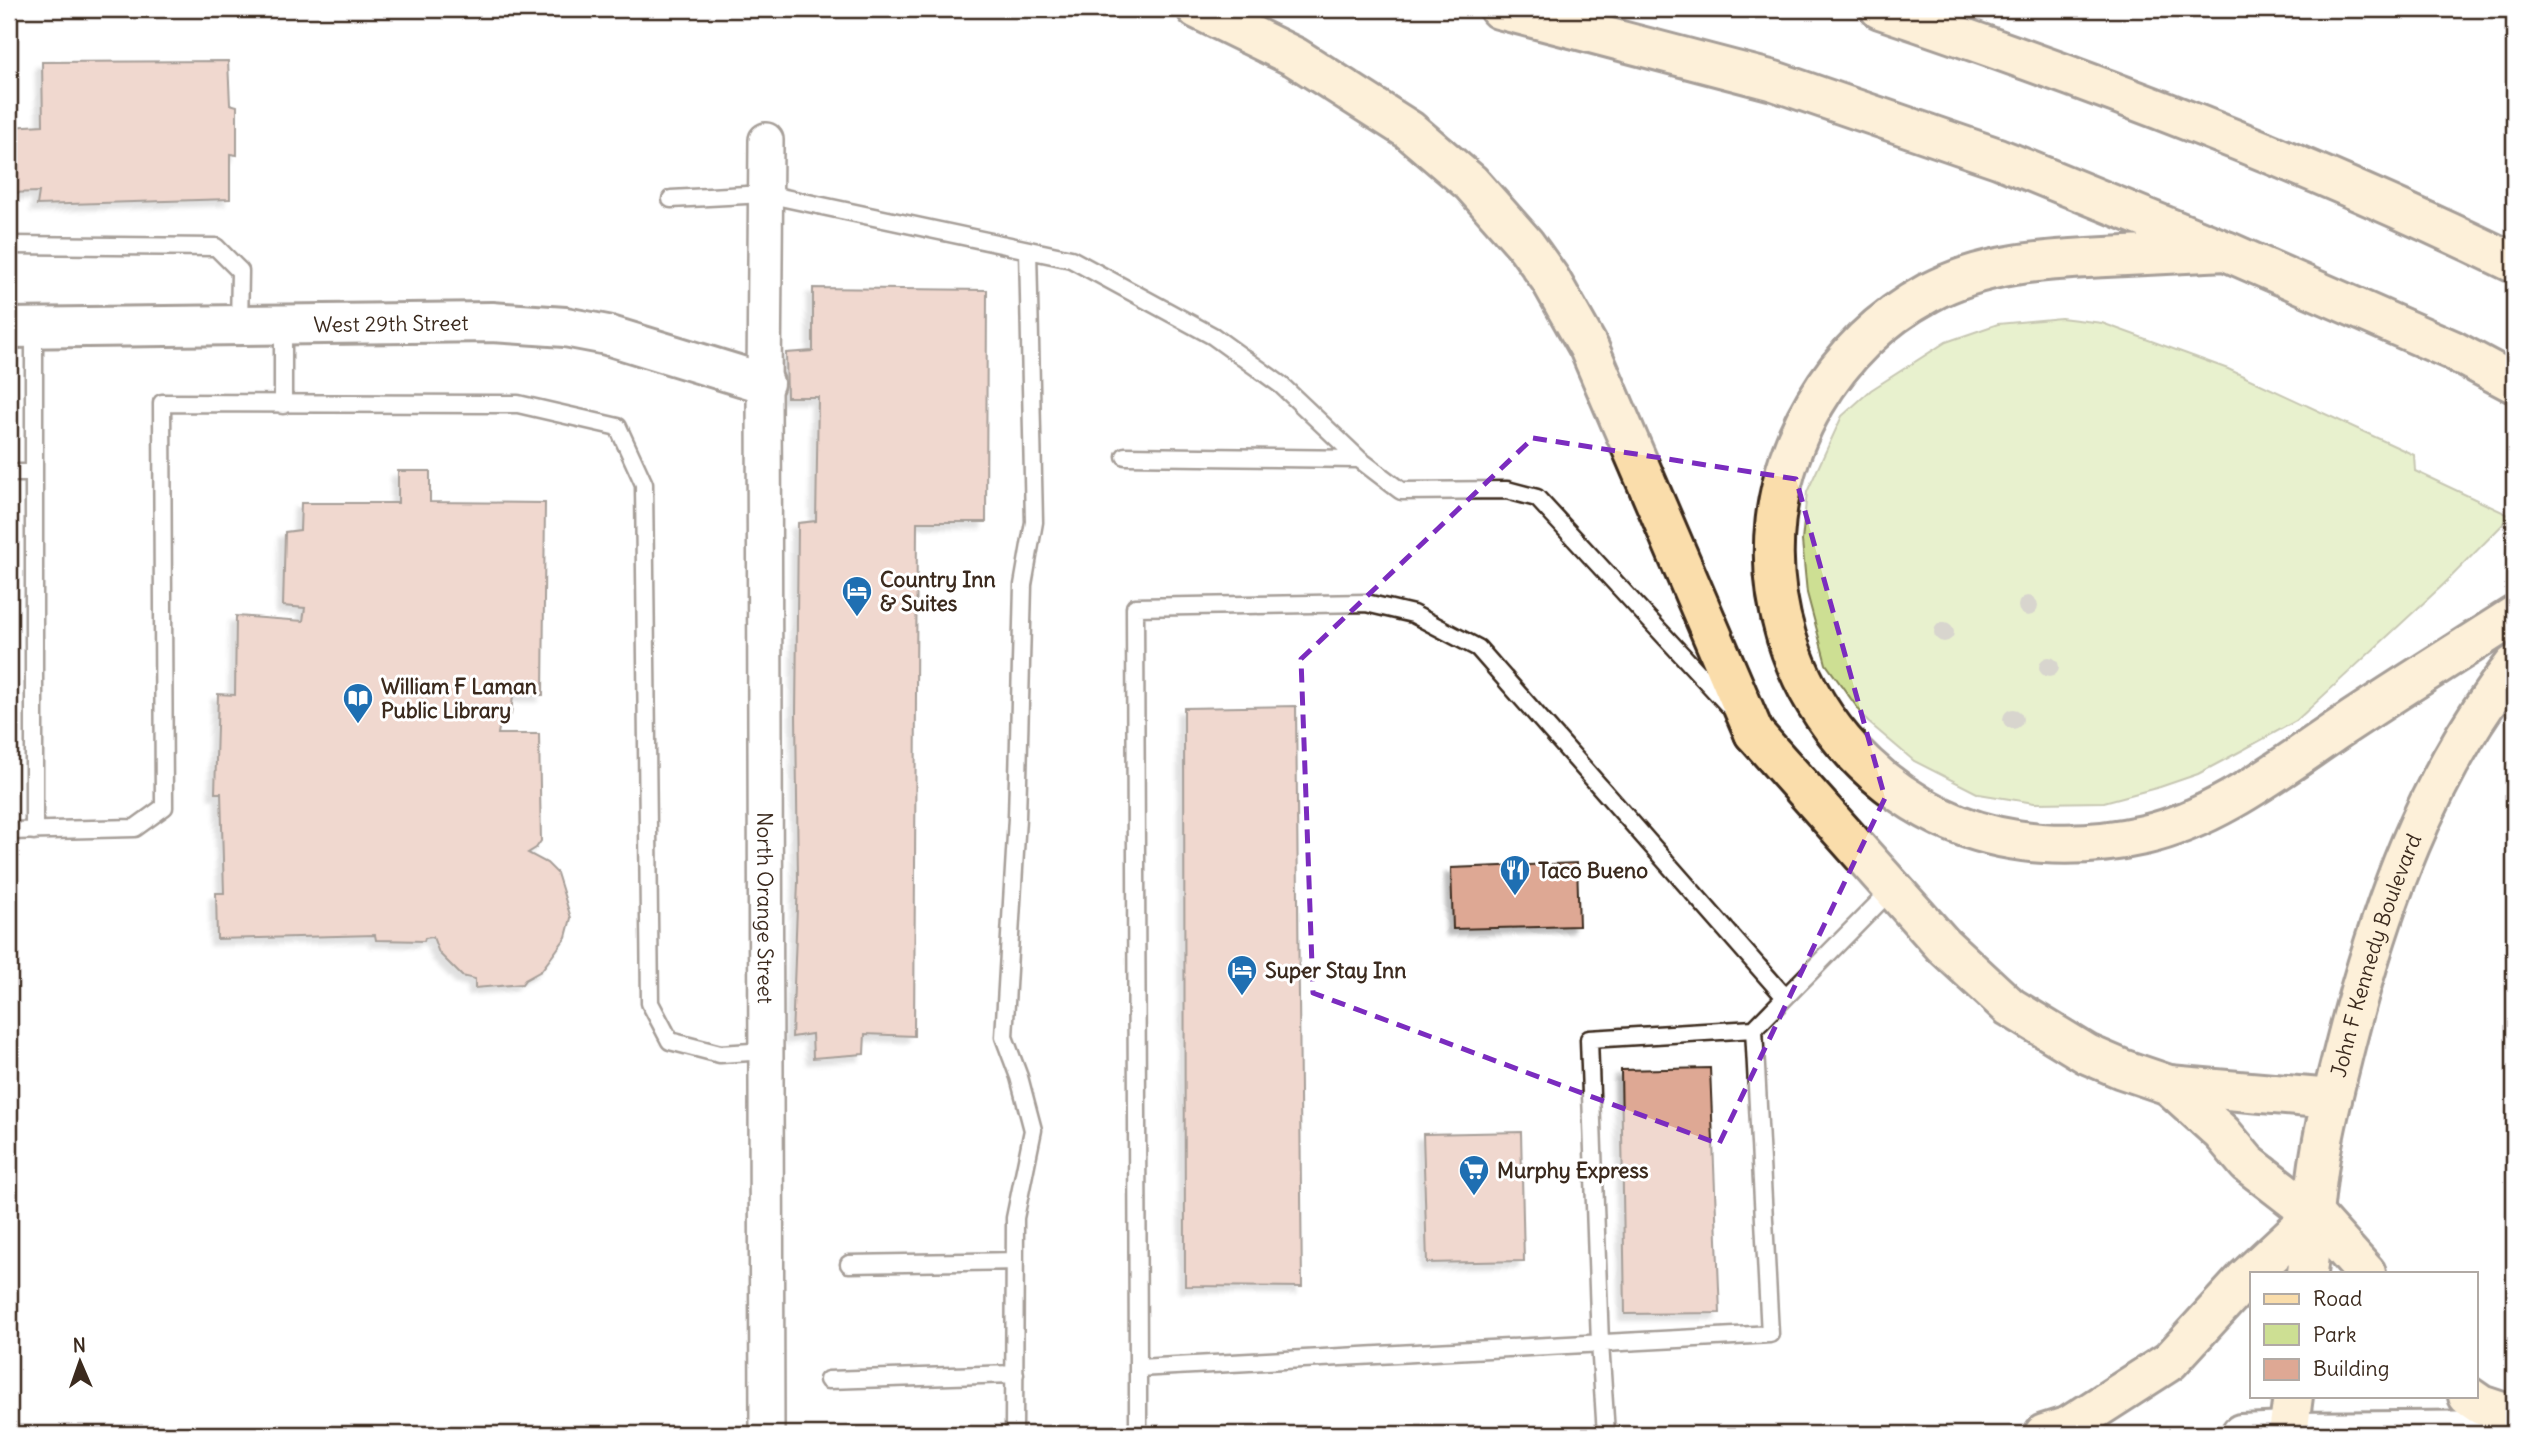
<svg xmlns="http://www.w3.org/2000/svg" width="2523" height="1443" viewBox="0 0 2523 1443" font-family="Delius,sans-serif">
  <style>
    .green { fill: #cddf93; stroke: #848458; stroke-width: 2 }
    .building { fill: #dea894; stroke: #3b2a1e; stroke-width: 2; filter: url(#shadow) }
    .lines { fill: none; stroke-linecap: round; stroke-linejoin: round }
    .service-casing { stroke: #3b2a1e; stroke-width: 21 }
    .minor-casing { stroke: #3b2a1e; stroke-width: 38 }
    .tertiary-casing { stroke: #3b2a1e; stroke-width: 44 }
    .secondary-casing { stroke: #3b2a1e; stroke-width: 44 }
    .primary-casing { stroke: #3b2a1e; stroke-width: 44 }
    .motorway-casing { stroke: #3b2a1e; stroke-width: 44 }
    .service { stroke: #fff; stroke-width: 16 }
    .minor { stroke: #fff; stroke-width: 33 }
    .tertiary { stroke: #fff; stroke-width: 38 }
    .secondary { stroke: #fff; stroke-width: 38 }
    .primary { stroke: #faddab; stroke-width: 38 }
    .motorway { stroke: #faddab; stroke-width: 38 }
    .tree { fill: #a8a393 }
    .marked { fill: none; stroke: #7b2cbf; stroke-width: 5; stroke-dasharray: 14 9; stroke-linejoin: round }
    .labels { text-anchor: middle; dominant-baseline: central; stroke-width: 6; stroke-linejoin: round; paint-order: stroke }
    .street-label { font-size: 21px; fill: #3b2a1e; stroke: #fff }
    .poi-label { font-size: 21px; font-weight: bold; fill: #3b2a1e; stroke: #fff; text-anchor: start }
  </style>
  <defs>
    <filter id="shadow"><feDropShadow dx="-6" dy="6" stdDeviation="2" flood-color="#0004"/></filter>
  </defs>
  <rect width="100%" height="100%" fill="#fff"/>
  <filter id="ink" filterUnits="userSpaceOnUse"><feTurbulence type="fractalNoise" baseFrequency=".0143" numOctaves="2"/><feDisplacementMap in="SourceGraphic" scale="14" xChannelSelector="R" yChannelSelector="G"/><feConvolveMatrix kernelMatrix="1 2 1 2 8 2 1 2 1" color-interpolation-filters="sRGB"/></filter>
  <g filter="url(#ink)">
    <path class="green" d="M2061,318L2102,323L2228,369L2414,455L2415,471L2511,516L2444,584L2296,721L2241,751L2198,774L2160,787L2104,802L2034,803L1979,794L1914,761L1867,721L1826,664L1807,593L1802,541L1807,492L1842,416L1871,390L1946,342L1998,324Z"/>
    <path class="building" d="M228,61L230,104L237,106V155L230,154V199L37,205L39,192L9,193V127L43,125L42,62Z
      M813,288L987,290L986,522H917L914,1036L865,1034L864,1054L813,1058L812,1034L792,1037L798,881L796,714L798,523L816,521L818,397H787L786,353L813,351Z
      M398,471H430V502L545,503L543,695H513L511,715L501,717L498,734H539L541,841L536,848L528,853L547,863L557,873L571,918L566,937L553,955L541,971L525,980L522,984L475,988V979L462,976L439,953L433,937L425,938L424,941L376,940L375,935L217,939L216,893H224L221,793H215L218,694L235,695L236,616L303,621L305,608L283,606L285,532L300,530L301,503H398Z
      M1296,706L1302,1287L1185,1286L1184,708Z
      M1577,863L1579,926L1453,929L1451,868Z
      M1710,1068L1720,1313L1625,1314L1621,1070Z
      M1521,1132L1524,1261L1427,1263L1423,1134Z"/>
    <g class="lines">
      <g class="service-casing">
        <path id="service" d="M671,199L766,194L1071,259L1213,336L1281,385L1359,459L1401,491L1507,490L1537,498L1729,706
          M9,245L216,247L240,271L239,326
          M283,325V405
          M1125,456L1359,459
          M9,473H34V328
          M34,473V831
          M9,831L135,828L164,807L162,403L518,404L618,427L644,484L650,1003L670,1041L720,1054L765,1051
          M1785,997L1478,648L1413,614L1366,603L1135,607L1138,1368L1770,1334L1754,1029L1892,889
          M849,1264L1015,1261
          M828,1380L1015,1374
          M1014,1434L1015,1218L1033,1130L1019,1077L1004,1037L1017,818L1023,585L1034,522L1028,250
          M1138,1434V1368
          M1606,1434L1600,1343L1589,1039L1754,1029"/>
      </g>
      <g class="minor-casing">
        <g id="minor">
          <path id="s1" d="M766,140L764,383L767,1434"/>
        </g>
      </g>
      <g class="tertiary-casing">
        <g id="tertiary">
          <path id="s2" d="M9,328L492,322L565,327L607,335L764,383"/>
          <path d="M2289,1432L2514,1430"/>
        </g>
      </g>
      <g class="secondary-casing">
        <path id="secondary" d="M2241,1434L2289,1432"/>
      </g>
      <g class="primary-casing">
        <g id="primary">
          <path d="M1754,733L1943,945L2010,1007L2087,1054L2122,1069L2169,1085L2332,1099"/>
          <path d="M2169,1085L2222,1133L2247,1163L2314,1215L2366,1273"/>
          <path id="s3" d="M2307,1273C2312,1233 2314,1191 2321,1151C2327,1115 2337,1078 2346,1042C2380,909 2427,775 2514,665"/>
          <path d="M2468,1396L2481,1405L2514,1416"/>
          <path d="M2044,1434L2069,1426L2170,1361L2245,1279L2314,1215"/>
          <path d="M2288,1434L2293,1396"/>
        </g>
      </g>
      <g class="motorway-casing">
        <path id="motorway" d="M1197,9L1295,57L1409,130L1471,183L1525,244L1550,279L1589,348L1754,733
          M1499,9L1774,81L1998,158L2226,251L2452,350L2514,383
          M1880,9C2096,82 2309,163 2514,263
          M2226,251C2186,253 2146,255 2106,257C2044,260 1984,263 1928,293C1880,319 1842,357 1815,403C1727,553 1785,740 1941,817C2003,847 2077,850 2144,835C2219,818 2284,765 2346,724C2402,687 2458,652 2514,616"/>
      </g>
      <use href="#service" class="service"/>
      <use href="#minor" class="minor"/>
      <use href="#tertiary" class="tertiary"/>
      <use href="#secondary" class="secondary"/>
      <use href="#primary" class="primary"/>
      <use href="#motorway" class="motorway"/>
    </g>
    <g class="tree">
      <circle cx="2028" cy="606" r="10"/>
      <circle cx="1944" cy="632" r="10"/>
      <circle cx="2049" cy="667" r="10"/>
      <circle cx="2013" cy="719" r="10"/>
    </g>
  </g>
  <path d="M0 0H2523V1443H0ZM1533,438L1796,479L1885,798L1719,1144L1313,993L1301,659Z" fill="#fff" fill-opacity=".55" fill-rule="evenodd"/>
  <path class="marked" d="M1533,438L1796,479L1885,798L1719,1144L1313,993L1301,659Z"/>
  <defs>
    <g id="hotel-pin" transform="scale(1.575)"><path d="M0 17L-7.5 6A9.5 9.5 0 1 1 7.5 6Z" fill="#1f6fb2" stroke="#fff"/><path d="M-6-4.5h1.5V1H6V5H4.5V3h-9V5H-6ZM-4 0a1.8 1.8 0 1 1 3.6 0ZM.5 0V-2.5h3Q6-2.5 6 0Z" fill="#fff"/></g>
    <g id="library-pin" transform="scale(1.575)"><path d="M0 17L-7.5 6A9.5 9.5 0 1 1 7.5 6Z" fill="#1f6fb2" stroke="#fff"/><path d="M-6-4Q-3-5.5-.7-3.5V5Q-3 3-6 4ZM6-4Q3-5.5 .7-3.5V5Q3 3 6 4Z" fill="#fff"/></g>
    <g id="restaurant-pin" transform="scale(1.575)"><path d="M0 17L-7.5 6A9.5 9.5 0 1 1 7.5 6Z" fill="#1f6fb2" stroke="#fff"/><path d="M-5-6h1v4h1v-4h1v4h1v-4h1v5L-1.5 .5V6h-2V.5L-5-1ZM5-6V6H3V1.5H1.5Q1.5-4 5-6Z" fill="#fff"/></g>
    <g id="supermarket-pin" transform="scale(1.575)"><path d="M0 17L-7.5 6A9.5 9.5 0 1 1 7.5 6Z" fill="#1f6fb2" stroke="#fff"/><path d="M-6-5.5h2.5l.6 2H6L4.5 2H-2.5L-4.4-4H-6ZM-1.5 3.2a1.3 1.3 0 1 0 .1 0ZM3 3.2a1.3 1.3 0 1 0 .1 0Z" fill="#fff"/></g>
  </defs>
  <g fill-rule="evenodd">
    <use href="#hotel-pin" x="857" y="591"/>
    <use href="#library-pin" x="358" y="698"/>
    <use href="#restaurant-pin" x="1515" y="870"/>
    <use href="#hotel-pin" x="1242" y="970"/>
    <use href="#supermarket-pin" x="1474" y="1170"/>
  </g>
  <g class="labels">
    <g class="street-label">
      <text stroke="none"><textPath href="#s2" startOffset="382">West 29th Street</textPath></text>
      <text stroke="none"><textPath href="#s1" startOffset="768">North Orange Street</textPath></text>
      <text stroke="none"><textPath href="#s3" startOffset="326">John F Kennedy Boulevard</textPath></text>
    </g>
    <g class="poi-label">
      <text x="880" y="579">Country Inn<tspan x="880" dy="24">&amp; Suites</tspan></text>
      <text x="381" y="686">William F Laman<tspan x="381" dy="24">Public Library</tspan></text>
      <text x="1538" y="870">Taco Bueno</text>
      <text x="1265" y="970">Super Stay Inn</text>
      <text x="1497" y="1170">Murphy Express</text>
    </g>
  </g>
  <rect width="2523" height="1443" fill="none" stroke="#fff" stroke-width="35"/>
  <rect x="18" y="18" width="2488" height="1408" fill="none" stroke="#3b2a1e" stroke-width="2.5" filter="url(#ink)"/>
  <rect x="2250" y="1272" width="228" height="126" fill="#ffffff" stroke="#b1aaa5" stroke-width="2"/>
  <rect x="2264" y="1294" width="35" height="10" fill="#faddab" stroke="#b1aaa5" stroke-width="2"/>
  <text x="2313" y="1306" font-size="21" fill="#3b2a1e">Road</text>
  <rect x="2264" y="1324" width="35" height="21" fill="#cddf93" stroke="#b1aaa5" stroke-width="2"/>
  <text x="2313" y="1342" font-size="21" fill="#3b2a1e">Park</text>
  <rect x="2264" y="1359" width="35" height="21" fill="#dea894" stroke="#b1aaa5" stroke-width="2"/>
  <text x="2313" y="1376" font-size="21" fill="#3b2a1e">Building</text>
  <g transform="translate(80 1362) rotate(358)" stroke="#ffffff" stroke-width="5" paint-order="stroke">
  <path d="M0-5L12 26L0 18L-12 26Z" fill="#3b2a1e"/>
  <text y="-10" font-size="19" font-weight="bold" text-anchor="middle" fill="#3b2a1e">N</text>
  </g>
</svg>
